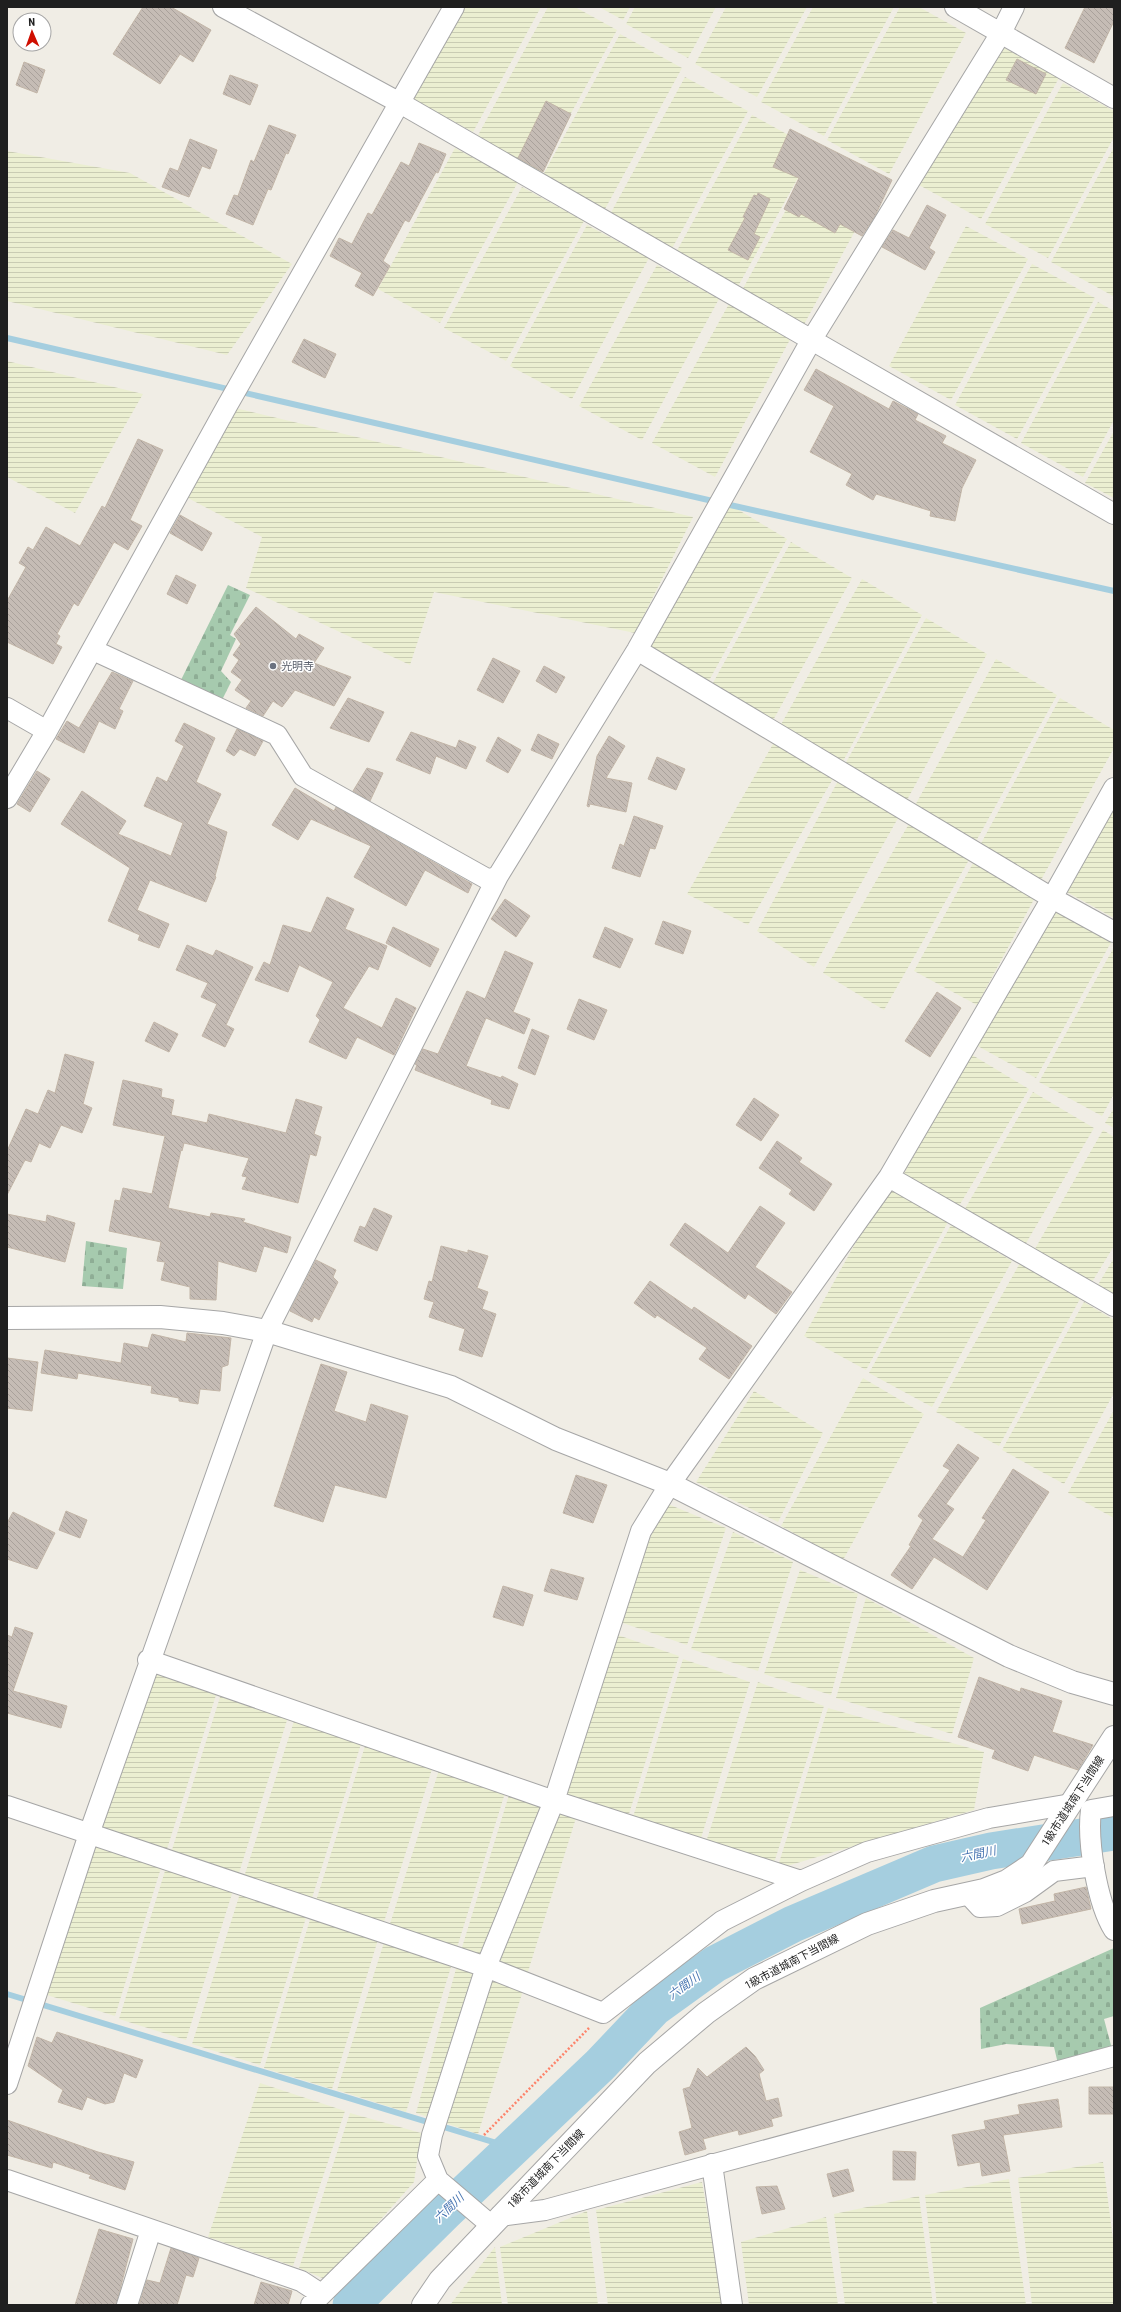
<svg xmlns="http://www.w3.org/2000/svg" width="1121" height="2312" viewBox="0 0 1121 2312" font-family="'Roboto Condensed','Noto Sans JP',sans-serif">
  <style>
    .farmland { fill: url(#farmland-rules) }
    .cemetery { fill: url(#cemetery-stones) }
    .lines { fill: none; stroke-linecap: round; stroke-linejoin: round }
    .stream { stroke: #a5cedf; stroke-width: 6 }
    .river { stroke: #a5cedf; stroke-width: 37 }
    .building { fill: url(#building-back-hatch); stroke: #c2b5a7 }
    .minor-casing { stroke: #a6a6a6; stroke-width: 22 }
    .tertiary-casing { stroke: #a6a6a6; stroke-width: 24 }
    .path { stroke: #fd836a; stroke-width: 2.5; stroke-dasharray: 2 2; stroke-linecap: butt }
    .minor { stroke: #fff; stroke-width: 20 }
    .tertiary { stroke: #fff; stroke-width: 22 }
    .worship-dot { fill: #6b7280; stroke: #fff; stroke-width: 1.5 }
    .labels { text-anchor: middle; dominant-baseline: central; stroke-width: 3; stroke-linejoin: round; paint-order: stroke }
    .worship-label { font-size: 11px; fill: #5b616d; stroke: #fff; text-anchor: start }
    .street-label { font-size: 11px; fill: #1f1f1f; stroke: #fff }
    .water-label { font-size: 12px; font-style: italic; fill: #4976b2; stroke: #fff }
  </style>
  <defs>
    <pattern id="farmland-rules" width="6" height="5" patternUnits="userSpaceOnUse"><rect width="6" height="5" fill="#ebefd1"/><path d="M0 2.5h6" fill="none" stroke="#c9ccb3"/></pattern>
    <pattern id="cemetery-stones" width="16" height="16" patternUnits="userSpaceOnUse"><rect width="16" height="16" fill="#a6caae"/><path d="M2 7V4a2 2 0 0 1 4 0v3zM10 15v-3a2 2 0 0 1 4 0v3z" fill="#8ead95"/></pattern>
    <pattern id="building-back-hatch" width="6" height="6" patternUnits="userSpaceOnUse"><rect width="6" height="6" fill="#c5bcb5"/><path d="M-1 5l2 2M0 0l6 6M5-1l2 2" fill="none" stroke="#a9a19b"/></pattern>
  </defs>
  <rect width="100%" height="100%" fill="#f0ede5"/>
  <path class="farmland" d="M461,7H541L473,132L411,98Z
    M548,7H575L617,30L539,171L477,137Z
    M599,7H630L623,20Z
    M635,7H716L688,58L626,24Z
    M726,7H807L757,97L695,64Z
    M813,7H894L824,136L761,102Z
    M900,7H919L966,33L889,174L827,140Z
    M620,34L682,68L605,209L543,175Z
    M997,44L1059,78L981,219L919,185Z
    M685,77L748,111L670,252L608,218Z
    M1063,83L1114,111V137L1048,258L985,224Z
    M752,115L814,149L736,290L674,256Z
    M1114,147V294L1113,296L1051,262Z
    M455,148L518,182L440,323L378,289Z
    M7,151L130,173L292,264L227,355L7,301Z
    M817,153L879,187L802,328L740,294Z
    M522,187L584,221L506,361L444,328Z
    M587,225L649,258L572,399L510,366Z
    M966,226L1028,259L951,400L889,366Z
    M1032,264L1095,298L1017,439L955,405Z
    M657,265L719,299L642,440L579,406Z
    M730,302L792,336L715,477L652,443Z
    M1098,302L1114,311V420L1083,477L1021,443Z
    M7,361L143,394L75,513L7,477Z
    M227,406L693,517L635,633L434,592L410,665L246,588L262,537L186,497Z
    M1114,431V498L1085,483Z
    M727,503L787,539L706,686L644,652Z
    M791,542L852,578L771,724L709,690Z
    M862,579L922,615L841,765L748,925L687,894L781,730L779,728Z
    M926,618L987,654L907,800L844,766Z
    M996,659L1057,695L975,843L913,809Z
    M1060,698L1114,730V748L1041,880L979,847Z
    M845,768L906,804L814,967L757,931Z
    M1114,799V918L1063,890Z
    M914,815L974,851L884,1010L823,973Z
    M978,854L1039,890L977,1005L914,971Z
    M1057,895L1114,937L1036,1078L974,1044Z
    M1114,947V1094L1102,1116L1039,1082Z
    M969,1053L1029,1089L953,1216L899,1183Z
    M1033,1092L1094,1128L1019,1255L959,1219Z
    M1114,1108V1128L1105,1123Z
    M1103,1130L1114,1137V1246L1084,1295L1028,1261Z
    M887,1186L948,1222L866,1370L804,1336Z
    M951,1225L1012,1261L932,1407L869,1373Z
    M1114,1258V1313L1090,1298Z
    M1020,1263L1080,1299L999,1446L936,1412Z
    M1084,1302L1114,1320V1393L1064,1484L1002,1450Z
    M863,1378L924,1414L843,1560L781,1526Z
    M754,1391L823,1433L778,1522L696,1482Z
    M1114,1410V1518L1068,1493Z
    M663,1502L726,1528L687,1645L620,1622Z
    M733,1532L793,1562L758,1671L691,1649Z
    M800,1570L858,1594L831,1695L764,1674Z
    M866,1598L974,1658L952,1734L836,1698Z
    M612,1633L679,1656L628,1817L560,1796Z
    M683,1659L750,1682L700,1841L632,1820Z
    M150,1668L217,1692L166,1852L98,1831Z
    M758,1682L824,1706L773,1866L705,1845Z
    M221,1694L288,1717L238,1876L170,1856Z
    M828,1708L984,1752L974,1810L777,1869Z
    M295,1718L362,1741L311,1901L243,1880Z
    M366,1743L433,1766L383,1925L315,1904Z
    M439,1770L505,1793L406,2112L337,2090Z
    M509,1795L576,1818L526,1978L459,1957Z
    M99,1832L165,1855L115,2016L47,1995Z
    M169,1858L236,1881L186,2040L119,2019Z
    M244,1881L310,1905L260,2065L192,2044Z
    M314,1907L381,1930L332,2089L264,2068Z
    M459,1958L526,1981L478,2134L416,2113Z
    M260,2083L345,2111L293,2266L208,2237Z
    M350,2113L421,2133L414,2182L327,2280L299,2268Z
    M1103,2162L1114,2247V2305H1032L1018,2178Z
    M1009,2179L1026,2305H937L925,2195Z
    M702,2182L723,2305H608L596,2210Z
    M919,2196L933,2305H845L834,2214Z
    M587,2211L598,2305H508L500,2247Z
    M826,2217L838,2305H749L741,2242Z
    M495,2247L502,2305H450Z"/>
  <path class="cemetery" d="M228,585L250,595L230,635L236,639L221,671L231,682L219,706L178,686Z
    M86,1241L127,1248L123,1289L82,1286Z
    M1114,1948V2016L1104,2019L1112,2049L1058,2064L1054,2047L1006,2044L981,2049L980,2008Z"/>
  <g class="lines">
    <path class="stream" d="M7,338L730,505L1114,591
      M7,1994L513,2148"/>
    <path class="river" d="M351,2305L445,2212L600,2065L654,2008L715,1964L793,1924L934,1864L991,1851L1114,1832"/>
  </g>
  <path class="building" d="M143,7H171L211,30L193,62L180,54L160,84L113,54Z
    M1085,7H1114V21L1094,63L1065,48Z
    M1017,59L1046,74L1036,94L1006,80Z
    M24,62L45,70L37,93L16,85Z
    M230,75L258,85L250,105L223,94Z
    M546,101L571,114L543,172L518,158Z
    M269,125L296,135L288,154L286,153L271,190L268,189L253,225L226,214L234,195L238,196L251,160L254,162Z
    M790,129L892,180L875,216L862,236L840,224L835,233L801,214L799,217L784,209L799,178L773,167Z
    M190,139L217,150L210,169L202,166L189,197L162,187L170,168L178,171Z
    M419,143L446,154L438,173L436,172L409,222L405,220L383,261L390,266L373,296L355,286L362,273L330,256L339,238L352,244L368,213L372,215L401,162L409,166Z
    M758,193L770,199L754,234L760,237L748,260L728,250L745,218L743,217L754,195L757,196Z
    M927,205L946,215L929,248L935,252L925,270L882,247L893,230L909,238Z
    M304,339L336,354L325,378L292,362Z
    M816,369L889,409L893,401L918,414L915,420L946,436L942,443L976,460L962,488L955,521L930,516L931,511L876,494L873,500L846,485L852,474L810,452L834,406L804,390Z
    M138,439L163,450L130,520L142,526L128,550L114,542L78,606L74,603L57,634L60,636L56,644L62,647L53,664L7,642V601L26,567L19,563L28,547L33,550L46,527L80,546L102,506L105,508Z
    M180,515L212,533L202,551L170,533Z
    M176,575L196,585L187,604L167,594Z
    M256,607L296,639L299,634L324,648L314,663L351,677L334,706L295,690L282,707L273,701L263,716L246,708L251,701L235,690L242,680L231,672L239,660L233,655L241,644L234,634Z
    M493,658L520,671L503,703L477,690Z
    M544,666L565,677L556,693L536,681Z
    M112,672L133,681L119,709L123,711L115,729L99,721L84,753L56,739L67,721L79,728Z
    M348,698L384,712L369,742L330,728Z
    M184,723L215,738L196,782L221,794L207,824L227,832L215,876L216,877L206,902L150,880L137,910L169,924L159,948L138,940L140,935L108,921L130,868L61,824L82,791L126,821L118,834L171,856L183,823L144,806L157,777L167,782L184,746L175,741Z
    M237,729L263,741L255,756L240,749L234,756L226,751Z
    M411,732L456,748L459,740L476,747L466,769L436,756L430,774L396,760Z
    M538,734L559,744L552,759L531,750Z
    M609,736L625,746L606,778L632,783L626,812L590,804L589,807L587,806L597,756Z
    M498,737L521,750L508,773L486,761Z
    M657,757L685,769L676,790L648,779Z
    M367,768L383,773L370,801L353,791Z
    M37,771L50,779L30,812L17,804Z
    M295,788L334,811L336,807L472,884L468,893L425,870L406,906L354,877L371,846L311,819L298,840L272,825Z
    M634,816L663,826L655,849L650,848L640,877L612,868L620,844L624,846Z
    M327,897L354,909L345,929L387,946L378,970L369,966L343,1008L382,1028L396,998L416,1008L394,1055L357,1037L346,1059L309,1042L320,1020L316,1016L333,982L299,965L288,992L255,980L264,962L270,965L283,925L311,933Z
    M505,899L530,916L516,937L491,919Z
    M663,921L691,931L683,954L655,944Z
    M393,927L439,949L430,967L386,943Z
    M605,927L633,939L620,968L593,957Z
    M187,945L213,956L216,950L253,967L226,1025L234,1029L225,1047L202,1036L217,1004L201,997L208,983L176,970Z
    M505,951L533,963L513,1012L530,1019L524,1034L486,1018L466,1066L501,1078L502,1076L518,1084L509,1109L491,1104L492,1100L415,1070L417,1065L415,1064L423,1049L438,1054L467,991L485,999Z
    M937,992L961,1008L930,1057L905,1041Z
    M579,999L607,1010L594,1040L567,1029Z
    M154,1022L178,1034L169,1052L145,1041Z
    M532,1029L549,1036L535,1075L518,1068Z
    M65,1054L94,1062L83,1104L92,1108L82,1133L61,1125L50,1148L39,1143L31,1162L25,1160L7,1195V1151L26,1109L38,1114L48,1090L55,1093Z
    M123,1080L162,1089L161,1097L174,1100L171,1115L207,1123L209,1114L286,1133L296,1099L322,1107L314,1134L321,1137L316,1156L310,1154L298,1203L242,1189L247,1177L242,1176L249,1158L184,1143L182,1151L181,1150L168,1208L210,1217L211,1213L245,1219L243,1222L291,1237L287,1253L264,1246L256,1272L218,1261L216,1300L190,1299V1287L161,1280L165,1262L157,1261L161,1242L109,1231L115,1200L120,1201L123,1188L152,1194L165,1136L113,1125Z
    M754,1098L779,1115L761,1141L736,1125Z
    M777,1141L802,1158L799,1162L832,1184L814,1211L789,1194L792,1190L759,1168Z
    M760,1206L785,1223L755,1267L792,1292L776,1314L748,1294L745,1299L670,1245L685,1223L728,1253Z
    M374,1208L392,1216L377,1251L354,1241L360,1226L365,1228Z
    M7,1214L46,1222L47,1215L75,1223L65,1262L7,1247Z
    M441,1246L468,1253V1250L488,1256L477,1288L488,1292L482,1309L496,1314L482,1357L459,1350L465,1329L429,1317L434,1302L424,1299L429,1281L432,1282Z
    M316,1260L336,1270L333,1277L338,1282L319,1320L314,1317L312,1322L290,1311Z
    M650,1281L692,1310L694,1307L752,1346L729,1379L699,1359L707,1348L657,1315L655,1318L634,1303Z
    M187,1333L231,1338L228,1365L222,1367L220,1391L200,1389L198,1404L179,1401V1398L151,1393L152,1386L78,1373L77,1379L41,1373L45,1350L121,1363L124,1343L148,1348L152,1334L186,1342Z
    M7,1358L38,1362L32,1411L7,1408Z
    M321,1364L347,1372L334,1411L366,1422L371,1404L408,1416L386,1498L335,1485L323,1522L274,1506Z
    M958,1444L979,1458L946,1504L954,1509L932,1539L963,1557L986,1520L982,1518L1013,1469L1049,1492L987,1590L934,1557L912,1589L891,1575L911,1546L909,1545L923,1520L918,1516L950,1470L943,1466Z
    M576,1475L607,1485L593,1523L563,1513Z
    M66,1511L87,1520L80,1538L59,1530Z
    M13,1512L55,1533L37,1569L7,1559V1523Z
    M551,1569L584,1578L577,1600L544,1591Z
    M503,1586L533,1595L523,1626L493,1617Z
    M15,1627L33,1633L13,1691L67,1706L61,1728L7,1713V1635L12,1637Z
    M979,1677L1020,1692L1021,1688L1062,1701L1052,1732L1093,1745L1078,1770L1034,1755L1028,1771L992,1758L995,1750L958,1737Z
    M1086,1887L1091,1909L1022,1924L1019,1909L1055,1901L1054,1894Z
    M57,2032L143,2060L136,2078L124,2073L114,2102L105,2104L87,2097L82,2110L58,2102L63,2090L28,2066L37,2037L52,2043Z
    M746,2047L755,2056L764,2070L759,2074L766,2101L778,2098L782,2116L771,2119L773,2126L739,2135L738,2130L703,2139L706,2149L685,2155L679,2132L692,2128L683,2089L690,2087L698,2068L707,2077Z
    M1089,2087H1114V2114H1089Z
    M1058,2099L1062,2127L1003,2135L1010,2171L982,2176L980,2162L958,2166L952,2135L986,2129L984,2121L1020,2114L1018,2105Z
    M7,2120L98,2152L134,2162L125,2190L89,2178L91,2175L53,2162L52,2168L7,2155Z
    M893,2151L916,2152L915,2180H893Z
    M848,2169L854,2191L833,2197L827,2174Z
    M777,2186L785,2209L762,2214L756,2187Z
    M99,2229L133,2239L116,2305H75Z
    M171,2248L199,2258L193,2277L186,2275L177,2305H139L147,2280L160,2283Z
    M261,2282L292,2291L288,2305H254Z"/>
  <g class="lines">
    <g class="minor-casing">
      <path id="minor" d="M223,7L400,103L1114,514
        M955,7L1114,98
        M93,650L277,735L303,776L489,880L498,876
        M637,650L1052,898L1114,932
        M7,708L47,731
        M7,798L47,731L227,406L454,7
        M889,1177L1114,1306
        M148,1660L554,1801L801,1881
        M7,1806L486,1967L603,2013L722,1921L801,1881L867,1852L989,1818L1071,1804
        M1114,1806L1091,1810C1087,1841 1097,1903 1114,1930
        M968,1894L980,1907L997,1906L1025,1892L1054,1871L1094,1866
        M7,2084L89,1834L267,1331L498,876L637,650L812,339L1001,33L1014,7
        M712,2164L732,2305
        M7,2180L301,2281L321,2294
        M500,2216L545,2210L1114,2056
        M492,2226L438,2180L428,2156L432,2135L486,1967L554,1801L641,1531L670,1484L889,1177L1052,898L1114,788
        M127,2305L151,2230
        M311,2305L438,2180"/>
    </g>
    <g class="tertiary-casing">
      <path id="tertiary" d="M7,1318L160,1317L223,1323L267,1331L451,1387L556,1439L670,1484L1009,1656L1072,1682L1114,1694
        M423,2305L440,2280L647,2063L706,2013L754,1979L867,1924L934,1901L984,1890L1007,1881L1031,1865L1114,1737"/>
    </g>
    <path class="path" d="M484,2135L589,2028"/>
    <use href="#minor" class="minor"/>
    <use href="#tertiary" class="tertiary"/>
  </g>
  <circle class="worship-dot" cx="273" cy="666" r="4"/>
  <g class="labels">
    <g class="worship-label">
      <text x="281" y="666">光明寺</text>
    </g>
    <g class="street-label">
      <text transform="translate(1073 1801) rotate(-57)">1級市道城南下当間線</text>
      <text transform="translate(792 1962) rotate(-28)">1級市道城南下当間線</text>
      <text transform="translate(546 2169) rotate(-46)">1級市道城南下当間線</text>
    </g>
    <g class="water-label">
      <text transform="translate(978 1854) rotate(-12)">六間川</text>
      <text transform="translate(684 1986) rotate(-36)">六間川</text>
      <text transform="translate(449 2208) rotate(-44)">六間川</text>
    </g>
  </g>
  <rect width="1121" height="2312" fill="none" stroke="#1f1f1f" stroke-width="16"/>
  <g transform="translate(32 32) rotate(358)"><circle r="19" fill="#ffffff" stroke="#a5a5a5"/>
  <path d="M0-3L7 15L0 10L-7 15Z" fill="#cf0e00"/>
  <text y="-6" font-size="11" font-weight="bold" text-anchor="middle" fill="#1f1f1f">N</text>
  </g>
</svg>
